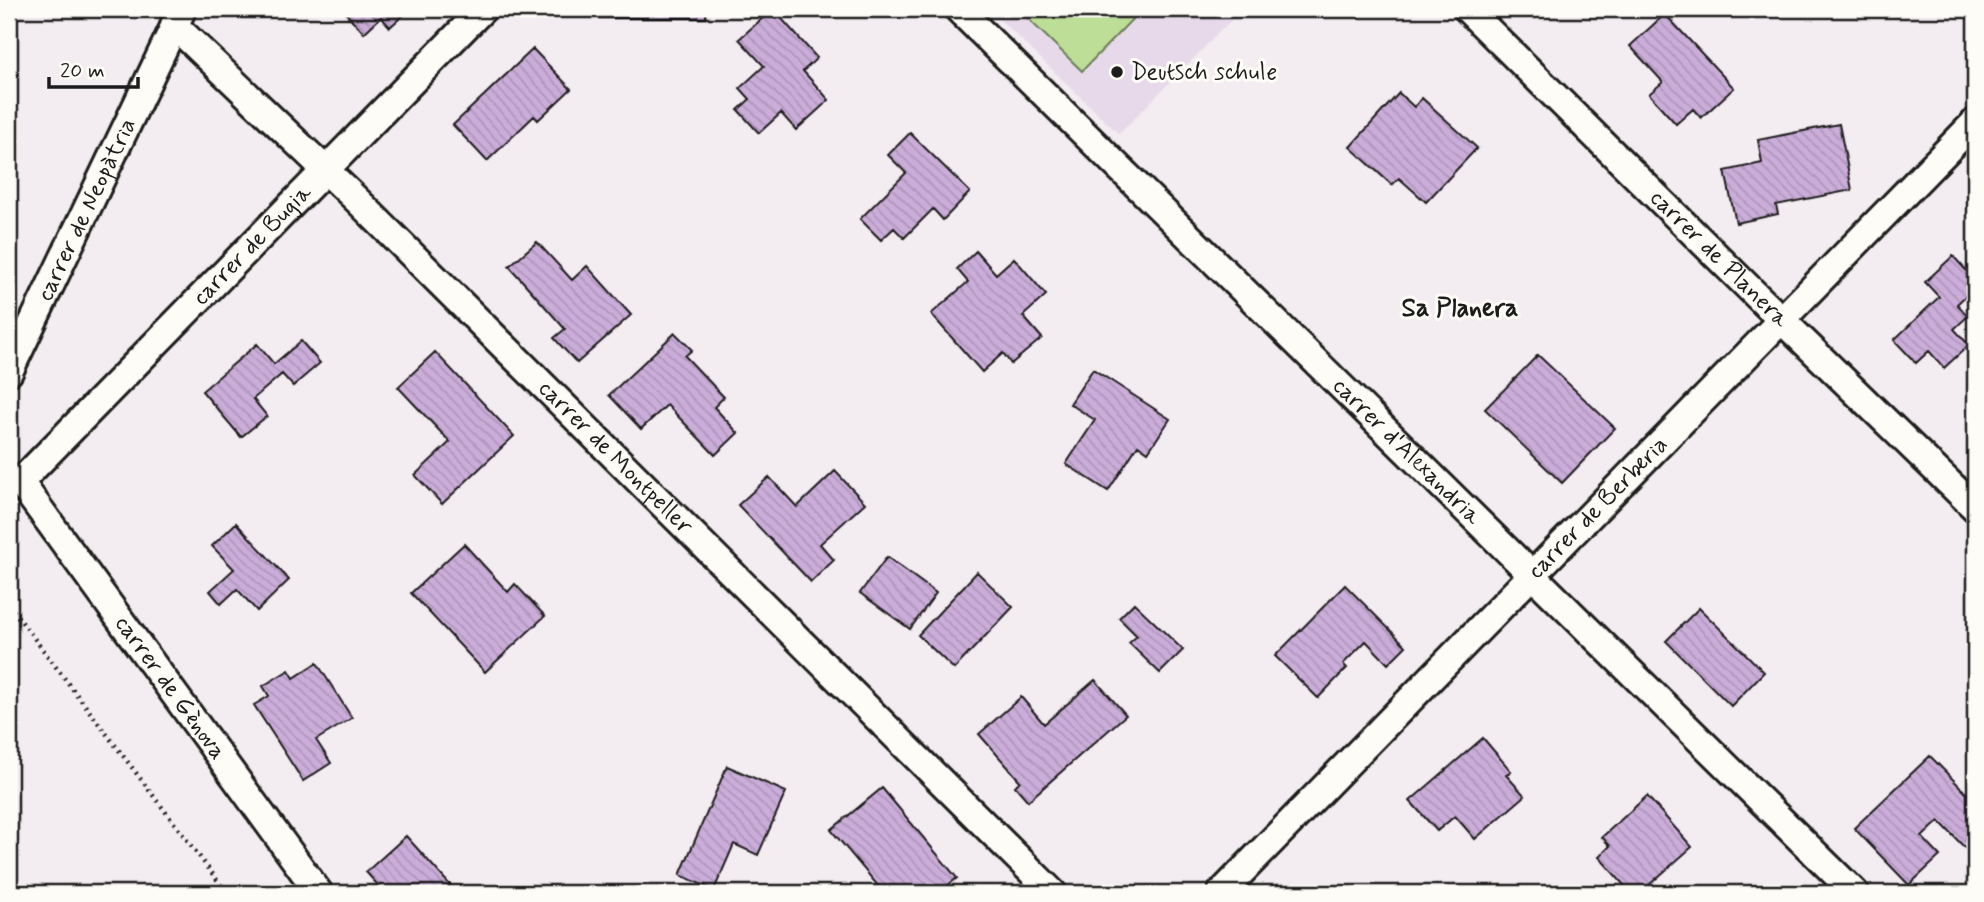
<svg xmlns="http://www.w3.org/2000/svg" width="1984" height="902" viewBox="0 0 1984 902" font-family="Mynerve,sans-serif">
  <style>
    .built { fill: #e7d9ea }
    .green { fill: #bdde97; stroke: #6c7d5a; stroke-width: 2 }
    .building { fill: url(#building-back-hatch); stroke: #1c1c1c; stroke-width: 2 }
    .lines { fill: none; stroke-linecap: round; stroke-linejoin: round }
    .minor-casing { stroke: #1c1c1c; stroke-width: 32 }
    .path { stroke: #1c1c1c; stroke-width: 4.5; stroke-dasharray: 2 5; stroke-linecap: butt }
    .minor { stroke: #fdfcf7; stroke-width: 26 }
    .poi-dot { fill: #1c1c1c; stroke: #fdfcf7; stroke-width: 2.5 }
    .labels { text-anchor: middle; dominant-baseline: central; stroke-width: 6; stroke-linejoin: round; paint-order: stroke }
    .poi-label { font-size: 24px; fill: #1c1c1c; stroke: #fdfcf7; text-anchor: start }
    .street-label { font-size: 24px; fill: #1c1c1c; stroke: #fdfcf7 }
    .neighbourhood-label { font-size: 26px; font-weight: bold; fill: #1c1c1c; stroke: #fdfcf7 }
  </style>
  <defs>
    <pattern id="building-back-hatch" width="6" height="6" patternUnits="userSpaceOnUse" patternTransform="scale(1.75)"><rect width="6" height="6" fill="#cbadd9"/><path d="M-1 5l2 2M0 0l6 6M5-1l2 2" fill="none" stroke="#ae94ba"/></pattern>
  </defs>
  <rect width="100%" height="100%" fill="#f3ecf1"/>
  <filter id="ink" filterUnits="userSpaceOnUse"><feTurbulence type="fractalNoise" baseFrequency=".0143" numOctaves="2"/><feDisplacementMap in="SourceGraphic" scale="14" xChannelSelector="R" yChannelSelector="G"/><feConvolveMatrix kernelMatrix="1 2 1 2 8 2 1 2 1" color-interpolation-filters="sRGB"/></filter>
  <g filter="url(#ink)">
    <path class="built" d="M989,9H1242L1119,134Z"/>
    <path class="green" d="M1018,9H1142L1082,71Z"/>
    <path class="building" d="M342,9H410L390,27L381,17L364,33Z
      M597,9H706V18H597Z
      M773,9L817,58L803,71L829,100L796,130L781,113L759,133L738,110L750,99L740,88L764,66L739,39Z
      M1665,14L1734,88L1701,118L1693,109L1676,124L1649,94L1663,82L1630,46Z
      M533,49L571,89L538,120L534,116L487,161L453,125Z
      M1399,93L1414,107L1422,98L1477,148L1426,202L1399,178L1392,185L1350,147Z
      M1839,124L1852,190L1776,205L1778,214L1736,223L1725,171L1762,163L1758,140Z
      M910,133L970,192L943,220L933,209L904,238L894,228L881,240L860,219L906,173L888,155Z
      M537,242L572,280L587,266L631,315L577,363L554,338L565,329L509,266Z
      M976,251L996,274L1014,258L1046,295L1023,316L1042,338L1011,364L1003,353L982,372L931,314L968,282L957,269Z
      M1953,256L1975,280V287L1957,304L1968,316L1954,329L1969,345L1944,368L1929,351L1916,363L1894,340L1939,297L1925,282Z
      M675,333L692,350L685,356L724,397L714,407L738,433L715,455L667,405L641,429L609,395Z
      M301,341L320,363L293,386L282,374L253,399L267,416L241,437L202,391L257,344L274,364Z
      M435,352L514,436L442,504L415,475L450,442L398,387Z
      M1538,355L1615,428L1562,483L1485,409Z
      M1093,369L1170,419L1148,452L1138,445L1108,491L1066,464L1095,420L1070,404Z
      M835,471L865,503L820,544L834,560L811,582L738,505L769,477L797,507Z
      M236,523L289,580L257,611L237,589L221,604L210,591L234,569L212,546Z
      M464,544L508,592L515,584L545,616L485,672L411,593Z
      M887,557L936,593L910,629L860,593Z
      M977,572L1013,607L954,669L918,635Z
      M1345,585L1406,646L1388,664L1366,641L1343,664L1347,668L1318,698L1275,656Z
      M1134,603L1183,650L1160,673L1129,643L1137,636L1119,618Z
      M1699,608L1764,672L1731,706L1666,641Z
      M317,663L352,718L316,740L331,763L303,781L254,705L269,696L263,686L289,670L294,678Z
      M1095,680L1126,715L1028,801L1015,786L1020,781L979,734L1021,697L1044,724Z
      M1483,738L1511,771L1506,775L1525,796L1475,839L1455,816L1437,831L1410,801Z
      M1930,756L1975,802V843L1967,850L1939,821L1922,837L1940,856L1909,885L1854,828Z
      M727,766L786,792L758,855L734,844L714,890L680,875Z
      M882,788L957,878L938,893H884L831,830Z
      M1647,796L1692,847L1640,893H1631L1599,857L1610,846L1602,837Z
      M406,836L450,885L441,893H385L366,872Z"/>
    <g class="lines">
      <g class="minor-casing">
        <g id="minor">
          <path id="s1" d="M958,9L1855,893"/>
          <path id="s2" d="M1467,9L1757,296L1975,508"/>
          <path id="s3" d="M174,25L358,201L1053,893"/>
          <path id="s4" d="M9,372L182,10"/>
          <path id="s5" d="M319,893L20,482L483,9"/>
          <path id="s6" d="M1221,893L1975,122"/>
        </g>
      </g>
      <path class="path" d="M9,605L227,893"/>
      <use href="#minor" class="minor"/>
    </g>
  </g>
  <circle class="poi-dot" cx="1117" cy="72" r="7"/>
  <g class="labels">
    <g class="poi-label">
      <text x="1131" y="72">Deutsch schule</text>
    </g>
    <g class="street-label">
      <text stroke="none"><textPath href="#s4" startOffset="180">carrer de Neopàtria</textPath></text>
      <text stroke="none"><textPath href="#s5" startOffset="840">carrer de Bugia</textPath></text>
      <text stroke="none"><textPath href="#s2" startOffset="355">carrer de Planera</textPath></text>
      <text stroke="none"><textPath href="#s1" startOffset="630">carrer d'Alexandria</textPath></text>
      <text stroke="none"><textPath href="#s3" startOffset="618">carrer de Montpeller</textPath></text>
      <text stroke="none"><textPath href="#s6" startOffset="539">carrer de Berberia</textPath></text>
      <text transform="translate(170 688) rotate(54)">carrer de Gènova</text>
    </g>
    <g class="neighbourhood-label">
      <text x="1460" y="309">Sa Planera</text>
    </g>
  </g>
  <rect width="1984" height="902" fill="none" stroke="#fdfcf7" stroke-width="35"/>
  <rect x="18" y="18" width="1949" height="867" fill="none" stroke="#1c1c1c" stroke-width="2.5" filter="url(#ink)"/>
  <path d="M49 77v10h89v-10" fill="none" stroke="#1c1c1c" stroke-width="3.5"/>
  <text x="60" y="77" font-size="21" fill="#1c1c1c" stroke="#fdfcf7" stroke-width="5" paint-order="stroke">20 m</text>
</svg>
